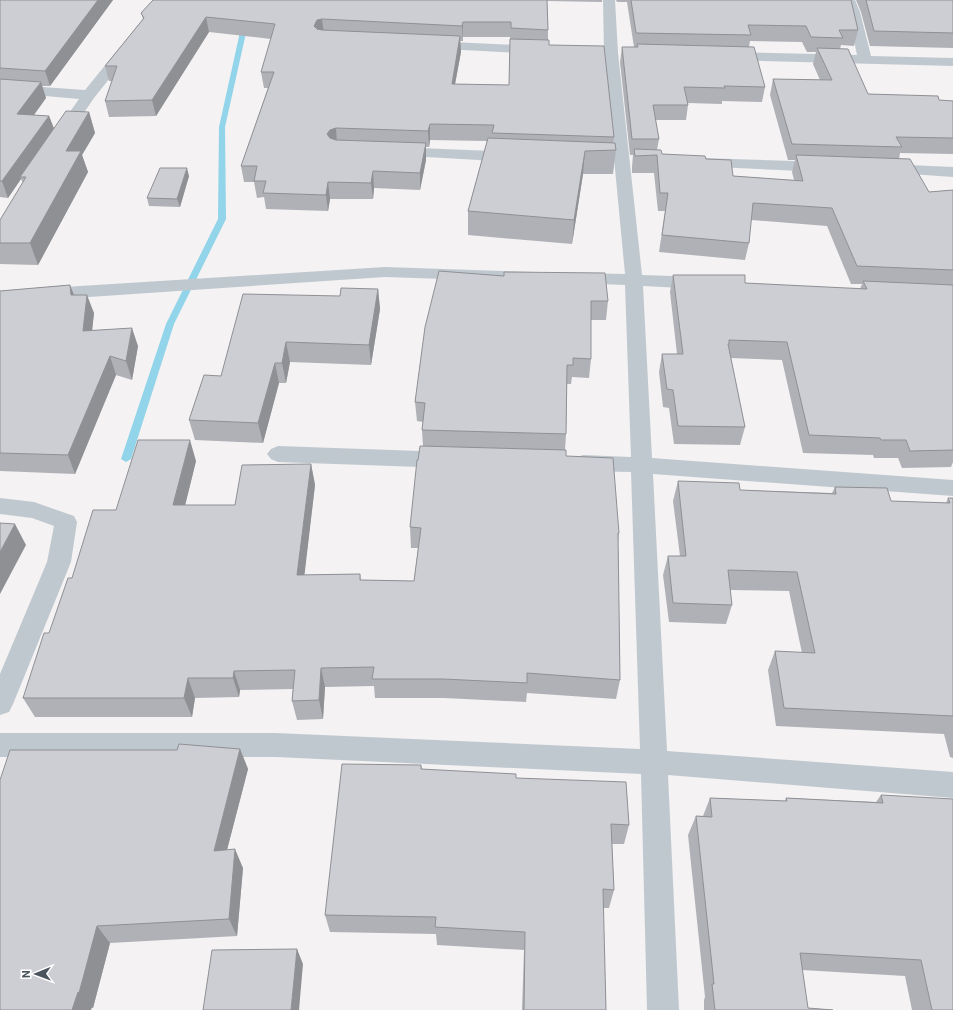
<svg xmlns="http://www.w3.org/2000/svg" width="953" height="1010" viewBox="0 0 953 1010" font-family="Roboto,sans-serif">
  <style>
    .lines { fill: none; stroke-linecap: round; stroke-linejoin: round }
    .stream { fill: #92d4e9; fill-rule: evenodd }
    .minor { fill: #c0c8cf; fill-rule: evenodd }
    .wall { fill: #afb1b6; fill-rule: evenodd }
    .shaded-wall { fill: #8f9094 }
    .building { fill: #ccced4; stroke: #8f9094 }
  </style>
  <rect width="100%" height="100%" fill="#f4f2f2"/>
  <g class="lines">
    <path class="stream" d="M250,23L253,25L246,33L225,127L226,219L174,324L131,459L126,462L121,459L166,324L218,219L219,127L240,32Z"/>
    <path class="minor" d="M603,0H615L618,53L642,275L702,277L708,279L711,283L708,287L702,289L643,286L652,458L953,480V496L653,474L667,751L953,772V798L668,775L679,1010H647L641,774L276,757H0V733H276L640,749L631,472L583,471L575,468L572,463L575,458L583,455L631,457L625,285L577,283L571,282L568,278L571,274L577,273L625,274L604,53Z
      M843,0H855L860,12L871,56L953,58V66L726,60L721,59L719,56L721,53L726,52L857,55L848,12Z
      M430,41L540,46L545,47L547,50L545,53L540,54L425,48L423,45L425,42Z
      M125,46L130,47L132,50L94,98L66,139L61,141L56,139L53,136L79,99L0,92V84L85,90L120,47Z
      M395,147L513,152L519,154L521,157L519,160L513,162L390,155L387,152L390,149Z
      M701,158L823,162L829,164L831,167L829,170L823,172L695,166L693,163L695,160Z
      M887,164L953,167V177L881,172L879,169L881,166Z
      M385,267L534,272L540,273L543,277L540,281L534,282L385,277L0,303V291Z
      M278,446L449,452L456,455L460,460L456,465L449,468L278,462L271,459L267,454L271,449Z
      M0,498L34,502L74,516L77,522L71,562L13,704L9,712L0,715V674L47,562L54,526L32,518L0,514Z"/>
  </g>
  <path class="wall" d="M0,0H113L50,86H42L46,98L34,115L49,116L54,129L89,112L95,133L82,155L88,172L38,265L0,264V220L23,183L21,179L8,198L0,197Z
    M153,0H602V2L547,1L548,30V40L549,45L614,137L613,143L616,150L613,174H583L572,244L468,235V211L487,141L430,140L429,147H426V160L420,190L374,188L373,199H330L328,211L266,209L264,197L257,198L254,182H244L241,166L268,88H264L261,72L271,39L209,32L156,116L109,117L105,101L112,81H109L105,66L143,19L141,13ZM463,37H510L509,85L455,84L461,52L460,41H463Z
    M616,0H851L858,30L854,46L841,45L840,49L868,94L939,100L953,101V154L900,153L899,159L929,192L953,190V462L951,467L902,468L898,458H874L873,455L803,453L782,360L730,358L745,427L740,445L674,444L669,408L663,407L659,372L662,354H677L670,292L673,275L745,283L860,289L862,284H851L827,226L751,220L749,243L745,260L659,252L665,211H658L654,173H632V167L633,155H630L620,62L622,47H634L627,2H617ZM750,41L802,42L807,52H816L813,64L820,80L773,79L770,95L788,160H795L792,172L794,180L733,176L706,159L662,154L657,150L659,139L655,120H686L688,105V103L722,104V101L762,102L765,87L749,47Z
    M856,0H953V48L870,46L861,12Z
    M189,176L180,207L149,206L147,198Z
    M439,271L608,301L606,320H591V359L589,378L572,377L571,384H567L566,434L565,450L566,456L619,533L618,542L620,680L616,699L527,693L526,702L444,698H375L374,686L325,687L323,719L297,720L292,701L293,689L240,690L239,697L195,698L192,717H35L23,698L72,578L116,510L196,461L185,505H235L311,464L315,485L304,575L360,574L361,580L414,581L418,548H411L410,527L418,460L423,446L422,430L423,422L417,421L415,402Z
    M70,285L74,295L94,313L92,330L138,346L132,380L116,375L75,474L0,471V291Z
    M378,289L380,309L371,365L290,362L286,383H279L263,443L195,440L189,420L221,376L340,296Z
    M678,481L740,490L832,493L835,487L891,501L946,503L948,498H953V758L950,757L944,734L776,726L768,670L775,651L802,653L789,591L730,590L732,605L726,624L669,622L663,575L668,556H680L673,501Z
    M240,749L248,769L227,850L243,868L237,936L110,943L93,1008L0,1010L177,750Z
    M421,765L422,769L516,778L629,825L624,844H612L614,890L609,908H603L606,1010H522L524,950L437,945L436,934L330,932L325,915Z
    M881,795L953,1010H912L905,976L802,970L808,1008L833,1010H704V1000L705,997L688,835L696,816H703L710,798L785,801L786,798L876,802Z"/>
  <path class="shaded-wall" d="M98,0H113L50,86L45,71Z
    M206,17L209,32L156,116L152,100Z
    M322,19L324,34L319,36L314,26L317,20Z
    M463,22V41L462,26Z
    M460,36L461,52L452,100V84Z
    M41,82L46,98L23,130L17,114Z
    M89,112L95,133L82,155L88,172L38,265L30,243L66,151Z
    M49,116L55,131L20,177L21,179L8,198L2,181Z
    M430,124V140L429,147L428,131Z
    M336,128L337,144L332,146L327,134L330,130Z
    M426,143V160L420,190V173Z
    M585,151L583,174L572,244L574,220Z
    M187,168L189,176L180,207L177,199Z
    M373,171L374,188L373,199L371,183Z
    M328,182L330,199L328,211L326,195Z
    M70,285L77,303L71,295Z
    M378,289L380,309L371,365L369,345Z
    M87,295L94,313L90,350L83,331Z
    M132,328L138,346L132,380L126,361Z
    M286,342L290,362L286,383L282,363Z
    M110,356L116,375L75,474L68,455Z
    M275,363L279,383L263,443L258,423Z
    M190,440L196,461L180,526L173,505Z
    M311,464L315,485L302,596L297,575Z
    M15,524L26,545L0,594V552Z
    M321,668L325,687L323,719L319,700Z
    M234,671L240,690L239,697L233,678Z
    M188,678L195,698L192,717L184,698Z
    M240,749L248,769L222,869L214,851Z
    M235,849L243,868L237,936L229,919Z
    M97,926L110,943L93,1008L79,993Z
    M297,949L303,964L299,1010H291Z
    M78,992L92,1007L91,1010H72Z"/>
  <path class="building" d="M0,0H98L45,71L0,68Z
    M153,0H547L548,30L511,28V22H463L462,26L322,19L317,20L314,26L317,29L322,30L460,36L452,84L509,85L510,39L549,40V45L604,46L614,137L492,133L494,125L430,124L428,131L336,128L330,130L327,134L330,138L336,140L426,143L420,173L373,171L371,183L328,182L326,195L263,193L266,181H254L257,166H241L274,72H261L275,24L206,17L152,100L105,101L117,66H105L144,18L141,13Z
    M631,0H851L858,30H839L843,38L811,37L806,26L748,25L751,35L636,33Z
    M866,0H953V33L874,31Z
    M637,44L754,47L765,87L724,86L725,88L684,87L688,105H653L659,139H632L622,47H638Z
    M817,48L848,49L868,94L938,96L939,100L953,101V138L896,137L902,147L792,144L773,79L832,80Z
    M0,79L41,82L17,114L49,116L2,181H0Z
    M66,111L89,112L66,151H81L30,243H0V220L26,177H20Z
    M488,138L615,143L616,150L585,151L574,220L468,211Z
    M634,149L661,150L662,154L705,156L706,159L731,160L733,176L803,181L796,155L910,159L929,192L953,190V270L857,266L832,208L753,203L749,243L662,235L668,193H660L657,155L635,156Z
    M160,168H187L177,199L147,198Z
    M439,271L504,276V272L605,273L608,301H591V359L573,358V365H567L566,434L422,430L425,403L415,402L425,327Z
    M673,275H745V283L867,289L863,281L953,285V450L910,451L906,440H881L880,438L809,435L787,342L729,340V344H728L745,427L678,426L673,390L667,389L662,354H683Z
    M70,285L71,295H87L83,331L132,328L126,361L110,356L68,455L0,453V291Z
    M341,288L378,289L369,345L286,342L282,363H275L258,423L189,420L204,375L221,376L243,294L340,296Z
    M138,440H190L173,505H235L242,465L311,464L297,575L360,574V580L414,581L421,528L410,527L417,460H418L420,446L566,450V456L613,458L619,533H618L620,680L527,673V683L443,679H372L374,667L321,668L319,700L292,701L295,670L234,671L233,678H188L184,698H23L44,633H49L68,578H72L93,510H116Z
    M678,481L739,483L740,490L836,494L835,487L887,488L891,501L950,503L948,498H953V716L784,708L775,651L815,653L797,572L728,570L732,605L673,603L668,556H686Z
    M0,523L15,524L0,552Z
    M179,744L240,749L214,851L235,849L229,919L97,926L79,993L78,992L72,1010H0V780L10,750H177Z
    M342,764L421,765V769L516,774V778L626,782L629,825L611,824L614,890L603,889L606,1010H524L525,932L435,927L436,917L325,915Z
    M881,795L953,799V1010H932L921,960L800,953L808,1008L833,1010H715L712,984H714L696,816L712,817L710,798L787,801L786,798L883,803Z
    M297,949L291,1010H203L212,950Z"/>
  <g transform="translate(36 974) rotate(269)" stroke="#ffffff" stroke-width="3" paint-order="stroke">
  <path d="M0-3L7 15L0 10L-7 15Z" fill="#4a545e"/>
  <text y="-6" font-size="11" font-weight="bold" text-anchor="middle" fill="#4a545e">N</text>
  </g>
</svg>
